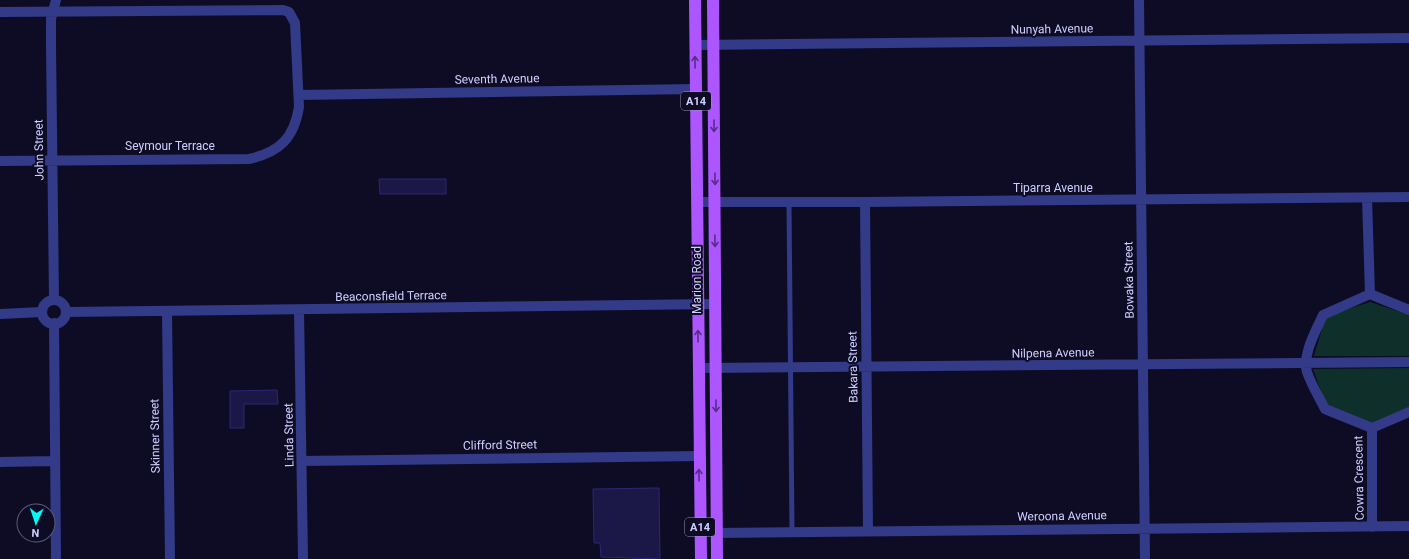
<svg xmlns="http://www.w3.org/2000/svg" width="1409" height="559" viewBox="0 0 1409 559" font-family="Roboto,sans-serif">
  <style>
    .green { fill: #0f2f2a }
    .building { fill: #1b1747; stroke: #2d2775 }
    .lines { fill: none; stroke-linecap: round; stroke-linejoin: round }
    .lane { stroke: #333a87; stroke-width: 5 }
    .street { stroke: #333a87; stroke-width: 10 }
    .primary { stroke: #ad56ff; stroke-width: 12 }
    .oneway { stroke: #562d87 }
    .labels { text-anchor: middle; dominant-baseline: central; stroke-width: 4; stroke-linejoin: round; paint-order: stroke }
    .shield { fill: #0e0c24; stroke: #9594bd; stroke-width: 1 }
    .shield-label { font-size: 11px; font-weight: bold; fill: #cfcfff }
    .street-label { font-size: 12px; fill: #cfcfff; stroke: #0e0c24 }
  </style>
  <rect width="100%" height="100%" fill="#0e0c24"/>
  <path class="green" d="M1370,302L1409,315V356H1314L1326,316Z
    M1409,368V407L1372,423L1327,407L1313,369Z"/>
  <path class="building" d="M379,179H446V194H380Z
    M277,390L278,404H244V428H230V391Z
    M659,488L660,559L601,557L600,543H594L593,489Z"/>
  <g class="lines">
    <path class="lane" d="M789,202L792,532"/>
    <path class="street" d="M1139,0L1145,559
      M0,12L283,10L289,12L295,23L299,107C294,138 280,152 249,159L0,161
      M695,45L1409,38
      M299,95L696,89
      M1367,198L1370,294
      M697,202H865L1409,197
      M865,202L868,531
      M54,300L51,46V19L56,0
      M42 312a12 12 0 1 1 24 0a12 12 0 1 1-24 0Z
      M299,310L303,559
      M1409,310L1370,294L1323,315C1316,331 1302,354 1307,372C1311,384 1319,397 1325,409L1372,428L1409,412
      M66,312L716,304
      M167,312L170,559
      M0,314L42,312
      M54,323L56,559
      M698,368L1409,362
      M1372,428V527
      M302,461L699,456
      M0,462L54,461
      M716,533L1409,526"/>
    <path class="primary" d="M695,0L701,559
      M713,0L717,559"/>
  </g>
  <defs><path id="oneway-shaft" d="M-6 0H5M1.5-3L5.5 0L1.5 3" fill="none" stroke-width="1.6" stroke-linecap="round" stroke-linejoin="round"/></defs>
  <g class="oneway">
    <use href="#oneway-shaft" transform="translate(695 62) rotate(-91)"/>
    <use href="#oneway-shaft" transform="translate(714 126) rotate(90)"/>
    <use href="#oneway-shaft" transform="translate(715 179) rotate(89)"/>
    <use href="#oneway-shaft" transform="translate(715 241) rotate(89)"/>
    <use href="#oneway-shaft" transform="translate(698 336) rotate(-90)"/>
    <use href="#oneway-shaft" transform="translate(716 406) rotate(90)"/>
    <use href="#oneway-shaft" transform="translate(699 475) rotate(-91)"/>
  </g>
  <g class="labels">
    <g class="shield">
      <rect x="681" y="92" width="30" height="18" rx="3"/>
      <rect x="685" y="518" width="30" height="18" rx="3"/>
    </g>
    <g class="shield-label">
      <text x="696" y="101">A14</text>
      <text x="700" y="527">A14</text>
    </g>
    <g class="street-label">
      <text transform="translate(1052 29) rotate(-1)">Nunyah Avenue</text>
      <text transform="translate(497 79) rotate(-1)">Seventh Avenue</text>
      <text x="170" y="146">Seymour Terrace</text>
      <text transform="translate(39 150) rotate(-91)">John Street</text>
      <text x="1053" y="188">Tiparra Avenue</text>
      <text transform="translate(697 280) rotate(-90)">Marion Road</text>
      <text transform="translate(1129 280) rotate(-91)">Bowaka Street</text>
      <text transform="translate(391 296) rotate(-1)">Beaconsfield Terrace</text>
      <text transform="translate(1053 353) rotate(-1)">Nilpena Avenue</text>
      <text transform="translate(853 367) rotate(-91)">Bakara Street</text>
      <text transform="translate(289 435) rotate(-91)">Linda Street</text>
      <text transform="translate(155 436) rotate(-91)">Skinner Street</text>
      <text transform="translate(500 445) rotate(-1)">Clifford Street</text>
      <text transform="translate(1359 478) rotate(-91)">Cowra Crescent</text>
      <text transform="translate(1062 516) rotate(-1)">Weroona Avenue</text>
    </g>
  </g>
  <g transform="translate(36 523) rotate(183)"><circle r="19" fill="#0e0c24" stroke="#5b5a7c"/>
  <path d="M0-3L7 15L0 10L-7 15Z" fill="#00faf7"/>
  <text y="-6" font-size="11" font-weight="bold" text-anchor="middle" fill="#cfcfff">N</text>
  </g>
</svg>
